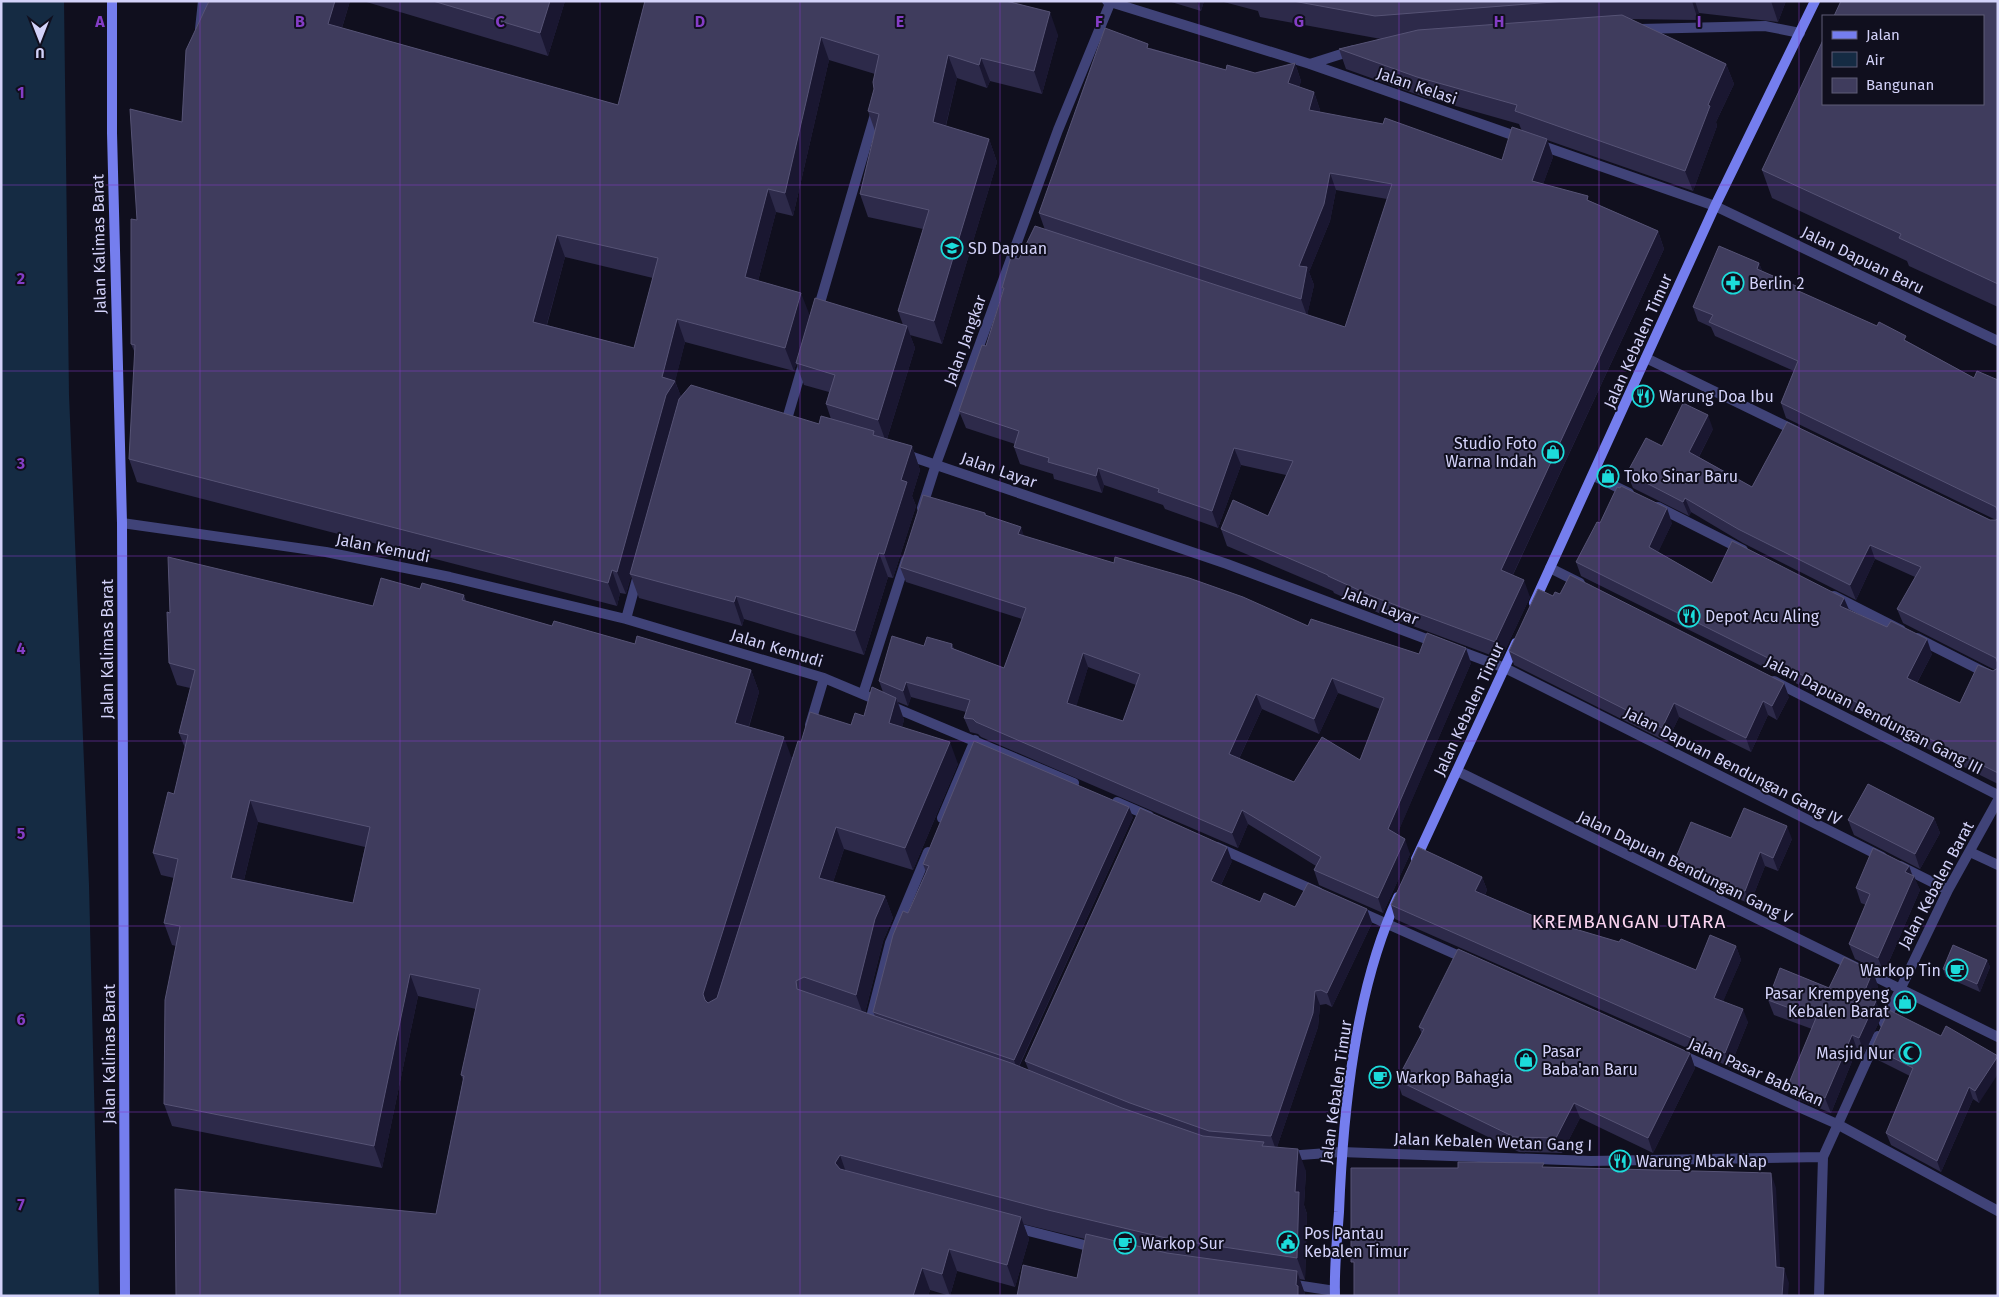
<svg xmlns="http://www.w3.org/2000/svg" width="1999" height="1297" viewBox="0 0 1999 1297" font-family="'Fira Sans',sans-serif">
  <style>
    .water { fill: #152b43 }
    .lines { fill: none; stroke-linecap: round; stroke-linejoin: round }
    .lane { stroke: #404378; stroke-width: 10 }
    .street { stroke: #404378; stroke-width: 10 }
    .secondary { stroke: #757eee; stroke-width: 10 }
    .wall { fill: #2d2a4a; fill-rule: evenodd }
    .shaded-wall { fill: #1a1731 }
    .building { fill: #3f3c5d; stroke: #565375; fill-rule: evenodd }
    .grid { fill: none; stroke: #843dc5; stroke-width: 1; stroke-opacity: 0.55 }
    .labels { text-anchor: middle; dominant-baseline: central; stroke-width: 4; stroke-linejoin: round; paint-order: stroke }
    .street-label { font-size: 16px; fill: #d3d2f9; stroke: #100f1e }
    .poi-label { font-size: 16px; fill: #d3d2f9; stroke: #100f1e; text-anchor: start }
    .quarter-label { font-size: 19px; letter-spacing: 1px; fill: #fad4f0; stroke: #100f1e }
    .grid-label { font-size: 16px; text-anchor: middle; font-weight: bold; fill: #843dc5; stroke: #100f1e; stroke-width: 4; stroke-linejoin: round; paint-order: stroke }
  </style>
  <rect width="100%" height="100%" fill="#100f1e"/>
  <path class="water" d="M1,1H64L69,395L89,885L99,1296H1Z"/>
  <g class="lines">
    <path class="lane" d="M200,29L203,1"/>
    <path class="street" d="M1107,1L1310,64L1521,138
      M1640,29L1765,26L1800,33
      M1310,64L1354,50
      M1537,144L1715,206L1998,341
      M817,313L876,111
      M1646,358L1796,431
      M787,419L804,361
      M904,454L1227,564L1437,643
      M1594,476L1629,493
      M1658,507L1743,550
      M922,508L936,464L1058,130L1111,1
      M122,523L326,552L450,577L626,619L824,678L1074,783
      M1550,568L1580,583
      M1834,596L1901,630
      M626,619L638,575
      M1917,638L1998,679
      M1457,650L1505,668L1882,857
      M1774,681L1998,795
      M863,694L906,560
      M810,725L824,678
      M1457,771L1998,1037
      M1117,802L1149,816
      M942,818L975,740
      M1217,847L1318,892
      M1970,852L1998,865
      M1900,866L1948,890
      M1356,910L1466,959
      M1884,1023L1948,890L1998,800
      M869,1025L890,943L928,852
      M1680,1054L1837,1124L1998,1211
      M1287,1156L1341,1152L1591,1161L1823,1157
      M1013,1227L1096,1248
      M1289,1284L1335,1291
      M1819,1296L1823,1157L1878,1036"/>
    <path class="secondary" d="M112,1V133L122,523L125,1296
      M1534,603L1715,206L1815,1
      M1416,859L1516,643
      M1335,1296C1334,1268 1337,1240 1339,1212C1343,1112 1355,989 1398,897"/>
  </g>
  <path class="wall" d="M209,1H350L342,28L618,105L645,1H1014L1013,3L1058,35L1042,94L990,81L987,88L957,78L946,126L989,139L997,162L942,344L910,335L915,348L887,439L912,446L920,470L912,496L916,506L893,578L888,577L864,655L744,619L742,626L639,598L631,576L626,594L620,593L617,606L137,482L129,459L135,353L131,344L137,220L182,122ZM829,60L875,74L874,89L868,111L875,131L860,194L868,217L923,229L898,311L903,325L796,363L804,385L829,392L826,404L831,419L819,424L681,397L675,381L685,342L794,371L810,316L758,281L776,212L793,216ZM565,257L653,278L634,348L547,325Z
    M363,1H565L548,56Z
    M1168,1H1204L1201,11Z
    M1220,1H1786L1778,22L1699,13L1698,20L1629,19L1726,64L1734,84L1716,122L1717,126L1693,191L1547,140L1553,157L1543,184L1590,201L1658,231L1664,249L1513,575L1530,597L1501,659L1381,614L1334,593L1333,591L1227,546L1221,529L1268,516L1286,475L1241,465L1218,528L1165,509L1163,505L1104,485L1102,493L1054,479L1053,474L1020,464L1014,447L1015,444L966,428L959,411L986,346L1003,290L1002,288L1019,259L1045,230L1039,213L1150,48L1226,70L1255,73L1295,63L1301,81L1299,87L1314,92L1320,110V112L1502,160L1522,131L1519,124L1424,97L1346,69L1339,49L1381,39L1260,17L1258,11ZM1336,190L1387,199L1345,327L1307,315L1314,285L1309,272L1330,221Z
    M1998,1V307L1909,266L1907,261L1772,198L1762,170Z
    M1759,263L1762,271L1796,286L1797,291L1907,341L1974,378L1998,380V784L1581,576L1576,562L1600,523H1672L1658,552L1712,583L1849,610L1932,654L1917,683L1960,703L1995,670L1903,623L1897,609L1915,577L1875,559L1856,600L1743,543L1691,512L1689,516L1633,488L1627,473L1662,446L1713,429L1699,457L1752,487L1990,520H1996L1786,418L1781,403L1794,371L1715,336L1711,327L1698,321L1693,307Z
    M985,513L987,516L1024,536L1308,626L1419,654L1471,663L1397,834L1410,854L1383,913L1319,885L1314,870L1316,866L1248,824L1238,848L981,737L978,734L970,732L964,718L966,712L911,697L908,706L898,702L904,720L902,727L958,764L913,870L844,849L833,882L885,896L893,918L883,941L865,1013L875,1016L873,1012L908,913L926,872L923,864L1133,817L1019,1067L1029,1071L1025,1061L1232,861L1221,885L1260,902L1295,907L1367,909L1372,923L1332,1007L1326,1004L1320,1005L1318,1027L1277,1147L1306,1171L1304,1205L1307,1214L1305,1280L1299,1279L1305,1294V1296H1017L1077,1278L1085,1239L1023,1224L1029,1239L1015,1287L957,1271L950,1296L930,1290L928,1296H176L436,1214L463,1080L461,1075L476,1009L418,996L382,1168L172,1126L164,1104L176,946L172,945L164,923L174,878L161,875L153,853L174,794L185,748L179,733L190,688L177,685L169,663L170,613L373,606L464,595L466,601L552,626L751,670L759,692L749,727L792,758L801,742L851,725L864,716L883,692L879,681L924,646L952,644L954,649L1004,668L1022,619L906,582L900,567ZM1088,667L1136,685L1123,721L1076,706ZM1338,693L1380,709L1360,760L1294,782L1239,759L1262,709L1319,734ZM258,822L365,847L353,903L244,880Z
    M1509,651L1789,697L1777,720L1768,715L1751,752L1679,717L1667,742L1514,665Z
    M1934,818L1940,833L1920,869L1854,835L1848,820Z
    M1731,838L1792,839L1778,871L1765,866L1750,904L1680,873L1675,860Z
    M1909,866L1912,874L1920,890L1884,973L1855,959L1849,944L1866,905L1861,903L1856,888Z
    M1482,877L1487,890L1485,895L1538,918L1696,970L1736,946L1741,960L1723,1001L1748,1022L1730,1067L1395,919L1391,905Z
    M1987,960L1990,967L1980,992L1946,977L1943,969Z
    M1878,986L1873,999L1882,1016L1864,1053L1857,1049L1831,1113L1795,1098L1789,1083L1812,1029L1774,1015L1768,1000L1829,988Z
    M1419,1027L1690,1053L1695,1068L1653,1153L1580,1118L1562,1153L1519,1152L1402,1095L1397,1080L1422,1034Z
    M1941,1036L1998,1056L1979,1103L1973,1099L1941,1172L1891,1145L1886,1133L1910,1076L1876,1059L1872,1047Z"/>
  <path class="shaded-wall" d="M335,1H350L336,47L328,24Z
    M550,1H565L548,56L540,33Z
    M1197,1H1204L1201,11Z
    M1692,1H1695L1699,13L1698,20Z
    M1771,1H1786L1778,22Z
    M1050,12L1058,35L1042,94L1034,71Z
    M821,37L829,60L793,216L785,193Z
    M948,55L957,78L941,145L933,122Z
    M981,58L990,81L987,88L979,65Z
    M1295,63L1301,81L1295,100L1288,83Z
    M1726,64L1734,84L1716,122L1717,126L1693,191L1685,171L1708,105Z
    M1314,92L1320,110L1315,128L1309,110Z
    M989,139L997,162L942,344L934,321Z
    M1547,139L1553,157L1538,198L1532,181Z
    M1330,173L1336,190L1330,221L1309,272L1314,285L1307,316L1301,299L1299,266Z
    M768,189L776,212L753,300L745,277Z
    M1658,231L1664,249L1507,587L1501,570Z
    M557,235L565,257L541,345L533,322Z
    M1759,263L1765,277L1757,269Z
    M801,293L810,316L794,371L785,348Z
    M677,319L685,342L675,382L684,404L630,574L631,576L626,594L617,572L662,377Z
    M907,326L915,348L886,442L878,420Z
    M1708,415L1713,429L1694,466L1689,452Z
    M912,446L920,470L912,496L916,506L893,578L884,554L901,480Z
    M1234,448L1241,465L1218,528L1212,511Z
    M1098,468L1104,485L1102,493L1096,476Z
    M1685,498L1691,512L1689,516L1683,502Z
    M1667,508L1672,523L1654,561L1649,547Z
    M1021,527L1026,542L1018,534Z
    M1870,545L1875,559L1856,600L1850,585Z
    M879,553L888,577L864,655L855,631Z
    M612,570L620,593L617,606L608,583Z
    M1524,580L1530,597L1501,659L1495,642Z
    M736,596L744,619L742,626L734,602Z
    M1844,598L1850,612L1840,606Z
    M1927,639L1932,654L1912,692L1907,678Z
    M1466,648L1471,663L1393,844L1388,829Z
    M1083,653L1088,667L1073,718L1067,703Z
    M751,670L759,692L743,745L735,723Z
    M1332,678L1338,693L1319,734L1314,719Z
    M906,682L911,697L908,706L903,691Z
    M1784,683L1789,697L1777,720L1772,706Z
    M1256,694L1262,709L1234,769L1229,754Z
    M896,698L904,720L897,745L889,723Z
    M1763,701L1768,715L1751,752L1746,738Z
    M1674,703L1679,717L1667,742L1662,728Z
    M784,737L792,759L711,1016L705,1000L703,994Z
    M950,742L958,764L913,870L905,848Z
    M250,800L258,822L239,900L231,878Z
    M1129,807L1133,817L1017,1070L1014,1060Z
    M1242,810L1248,824L1238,848L1232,833Z
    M1934,818L1940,833L1920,869L1915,854Z
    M1787,826L1792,839L1778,871L1773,858Z
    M836,827L844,849L827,900L819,878Z
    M1405,839L1410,854L1383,913L1378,898Z
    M1227,847L1232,861L1216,895L1211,881Z
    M1760,852L1765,866L1750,904L1745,891Z
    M1909,866L1913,878L1914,876L1920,890L1884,973L1878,958L1905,872Z
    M1482,877L1487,890L1480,904L1475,891Z
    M885,896L893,918L883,941L864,1017L856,995L875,919Z
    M1367,909L1372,923L1332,1007L1327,993Z
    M1736,946L1741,960L1719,1011L1714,998Z
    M1987,960L1990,967L1980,992L1977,984Z
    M1873,971L1878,986L1868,1010L1863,995Z
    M410,974L418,996L382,1168L374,1146Z
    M1315,991L1320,1005L1318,1027L1276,1150L1271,1136Z
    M1876,1001L1882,1016L1864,1053L1859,1038Z
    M1743,1009L1748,1022L1730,1067L1725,1053Z
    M1852,1035L1857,1049L1831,1113L1825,1098Z
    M1690,1053L1695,1068L1653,1153L1648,1138Z
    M1998,1056V1074L1979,1103L1975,1091Z
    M1969,1087L1973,1099L1941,1172L1937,1161Z
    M1574,1103L1580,1118L1562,1153L1556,1138Z
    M1298,1149L1306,1171L1304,1205L1307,1214L1305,1280L1297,1258L1295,1192Z
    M840,1155L848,1178L835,1163Z
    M1771,1173L1776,1188L1781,1282L1776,1267Z
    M1021,1217L1029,1239L1015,1287L1007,1265Z
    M949,1249L957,1271L950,1296L942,1274Z
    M922,1268L930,1290L928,1296H913Z
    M1784,1268L1789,1283L1788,1296H1782Z
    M1297,1271L1305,1294V1296H1298L1296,1285Z"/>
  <path class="building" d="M209,1H335L328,24L618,105L645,1H1006L1050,12L1034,71L981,58L979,65L948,55L933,122L989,139L934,321L898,311L929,210L860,194L879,114L868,111L874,89L873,82L879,55L821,37L785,193L768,189L745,277L801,293L785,348L677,319L662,377L675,381L666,395L617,572L612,570L608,583L129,459L135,345L131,344V219L137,220L130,109L182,122L186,50ZM557,235L658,258L634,348L533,322Z
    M433,1H550L540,33Z
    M1293,1H1566L1375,16Z
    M1841,1H1998V284L1899,238L1901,234L1762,170L1823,40V104H1983V16H1834Z
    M1622,15L1726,64L1708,105L1710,106L1685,171L1515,111L1517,105L1417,77L1339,49L1418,30Z
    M1105,28L1148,44L1147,48L1226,70L1227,65L1255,73L1295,63L1288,83L1314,92L1309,110L1383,124L1385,118L1502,160L1512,127L1547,139L1532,181L1588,196L1587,200L1658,231L1501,570L1524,580L1495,642L1374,597L1328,576V575L1221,529L1233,500L1268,516L1293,461L1234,448L1212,511L1158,492L1159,489L1098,468L1096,476L1048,462L1049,458L1014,447L1019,431L959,411L982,345L986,346L1004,288H1002L1011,257L1019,259L1035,226L1345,327L1392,184L1330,173L1324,204L1299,266L1307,267L1301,299L1039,213Z
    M1719,246L1759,263L1757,269L1796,286L1794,289L1877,326L1879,322L1906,336L1904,340L1974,378L1977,371L1998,380V513L1996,507L1781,403L1798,361L1709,322L1713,315L1693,307Z
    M815,298L907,326L878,420L826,404L835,375L796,363Z
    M691,385L819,424L821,416L874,431L873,435L912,446L901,480L907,482L884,554L879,553L855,631L736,596L734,602L630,574L679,399Z
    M1683,403L1708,415L1689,452L1752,487L1787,422L1990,520H1996L1998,518V664L1996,658L1897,609L1921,567L1870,545L1850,585L1738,529L1685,498L1683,502L1627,473L1646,438L1662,446Z
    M1621,486L1667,508L1649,547L1712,583L1732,541L1844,598L1840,606L1887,627L1891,621L1927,639L1907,678L1960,703L1978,665L1993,671L1998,668V773L1576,562L1597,522L1600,523L1617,487L1620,488Z
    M923,495L985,513V515L1021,527L1018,534L1114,563L1115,557L1189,578L1243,597L1308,626L1311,619L1419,654L1427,633L1466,648L1388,829L1405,839L1378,898L1314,870L1321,857L1242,810L1232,833L976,722L973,719L964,718L970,700L906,682L903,691L879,681L892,636L924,646L927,637L952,644L951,648L1004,668L1026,608L900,567ZM1083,653L1140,674L1123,721L1067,703ZM1332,678L1384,698L1360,760L1322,737L1294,782L1229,754L1256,694L1314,719Z
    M168,557L373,606L381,578L420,589L422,583L464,595L462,600L552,626L554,621L635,644L637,636L751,670L735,723L784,737L703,994L705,1000L708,1003L717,998L798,741L801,742L810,712L851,725L855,713L864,716L872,687L896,698L889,723L950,742L905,848L836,827L819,878L885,896L875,919L856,995L804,977L796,981L797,989L1011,1063L1122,1108L1203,1136L1264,1142L1262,1146L1298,1149L1295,1192H1299L1297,1258L1170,1239L1048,1210L840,1155L835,1163L840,1169L1021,1217L1007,1265L949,1249L942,1274L922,1268L913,1296H176L175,1189L436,1214L464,1076L461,1075L480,989L410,974L374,1146L164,1104L165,1000L180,926L164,923L178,859L153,853L168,792L174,794L188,735L179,733L195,670L169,663L167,612L170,613ZM250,800L370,827L353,903L231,878Z
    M1570,575L1784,683L1772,706L1763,701L1746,738L1674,703L1662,728L1509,651L1538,589L1553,596L1555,592L1560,594Z
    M974,741L1129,807L1014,1060L873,1012L893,935L903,911L908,913L929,866L923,864Z
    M1868,784L1934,818L1915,854L1848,820Z
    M1140,808L1227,847L1211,881L1260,902L1264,893L1295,907L1308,883L1367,909L1327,993L1321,990L1315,991L1313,1013L1271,1136L1209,1131L1130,1103L1025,1061Z
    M1744,808L1787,826L1773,858L1760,852L1745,891L1675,860L1691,822L1731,838Z
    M1418,847L1482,877L1475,891L1538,918L1619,942L1621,939L1696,970L1710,935L1736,946L1714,998L1743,1009L1725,1053L1391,905Z
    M1873,848L1909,866L1905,872L1914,876L1878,958L1849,944L1870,894L1856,888Z
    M1953,945L1987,960L1977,984L1943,969Z
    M1458,949L1690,1053L1648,1138L1574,1103L1556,1138L1514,1137L1397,1080L1424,1029L1419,1027Z
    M1844,957L1873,971L1863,995L1876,1001L1859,1038L1852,1035L1825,1098L1789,1083L1816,1018L1768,1000L1780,968L1829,988Z
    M1889,1010L1941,1036L1946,1026L1998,1056L1975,1091L1969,1087L1937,1161L1886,1133L1913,1068L1872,1047Z
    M1458,1162L1544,1163L1542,1167L1771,1173L1776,1267L1784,1268L1782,1296H1354V1262H1351V1168H1458Z
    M1086,1234L1167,1253L1297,1271L1296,1285L1298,1286V1296H1017L1023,1265L1077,1278Z"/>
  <path class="grid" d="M200,1V1296M400,1V1296M600,1V1296M800,1V1296M1000,1V1296M1199,1V1296M1399,1V1296M1599,1V1296M1799,1V1296M1,185H1998M1,371H1998M1,556H1998M1,741H1998M1,926H1998M1,1112H1998"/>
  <defs>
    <g id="school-ring" transform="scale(1.125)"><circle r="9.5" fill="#100f1e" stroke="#1cdcdb" stroke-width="1.5"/><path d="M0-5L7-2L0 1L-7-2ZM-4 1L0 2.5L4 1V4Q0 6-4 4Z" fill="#1cdcdb"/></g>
    <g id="pharmacy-ring" transform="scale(1.125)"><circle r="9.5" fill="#100f1e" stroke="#1cdcdb" stroke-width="1.5"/><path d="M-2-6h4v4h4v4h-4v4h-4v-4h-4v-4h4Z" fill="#1cdcdb"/></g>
    <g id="restaurant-ring" transform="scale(1.125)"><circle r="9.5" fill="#100f1e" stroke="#1cdcdb" stroke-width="1.5"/><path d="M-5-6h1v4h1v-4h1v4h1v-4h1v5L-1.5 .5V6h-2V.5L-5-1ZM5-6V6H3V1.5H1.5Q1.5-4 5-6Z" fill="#1cdcdb"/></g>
    <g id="shop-ring" transform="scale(1.125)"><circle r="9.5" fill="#100f1e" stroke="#1cdcdb" stroke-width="1.5"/><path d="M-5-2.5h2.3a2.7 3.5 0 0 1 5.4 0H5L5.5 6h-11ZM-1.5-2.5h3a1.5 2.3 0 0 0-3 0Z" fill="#1cdcdb"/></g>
    <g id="cafe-ring" transform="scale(1.125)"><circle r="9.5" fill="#100f1e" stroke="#1cdcdb" stroke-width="1.5"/><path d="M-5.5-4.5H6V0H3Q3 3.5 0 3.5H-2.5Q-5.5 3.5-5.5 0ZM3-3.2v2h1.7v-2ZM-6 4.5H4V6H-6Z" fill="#1cdcdb"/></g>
    <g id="mosque-ring" transform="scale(1.125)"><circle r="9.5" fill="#100f1e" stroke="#1cdcdb" stroke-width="1.5"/><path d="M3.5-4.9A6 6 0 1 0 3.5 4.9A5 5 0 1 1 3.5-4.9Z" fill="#1cdcdb"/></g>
    <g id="civic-ring" transform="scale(1.125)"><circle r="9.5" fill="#100f1e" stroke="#1cdcdb" stroke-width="1.5"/><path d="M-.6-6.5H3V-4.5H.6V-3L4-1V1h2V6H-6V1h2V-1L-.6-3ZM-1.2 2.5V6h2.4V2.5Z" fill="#1cdcdb"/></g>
  </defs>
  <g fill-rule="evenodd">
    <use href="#school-ring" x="952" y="248"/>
    <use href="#pharmacy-ring" x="1733" y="283"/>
    <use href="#restaurant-ring" x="1643" y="396"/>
    <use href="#shop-ring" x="1553" y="452"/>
    <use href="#shop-ring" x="1608" y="476"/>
    <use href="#restaurant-ring" x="1689" y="616"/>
    <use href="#cafe-ring" x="1957" y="970"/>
    <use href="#shop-ring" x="1905" y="1002"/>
    <use href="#mosque-ring" x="1910" y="1053"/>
    <use href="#shop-ring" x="1526" y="1060"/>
    <use href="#cafe-ring" x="1380" y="1077"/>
    <use href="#restaurant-ring" x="1620" y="1161"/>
    <use href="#civic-ring" x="1288" y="1242"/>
    <use href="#cafe-ring" x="1125" y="1243"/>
  </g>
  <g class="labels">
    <g class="street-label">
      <text transform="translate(1417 86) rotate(19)">Jalan Kelasi</text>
      <text transform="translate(99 244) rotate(-91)">Jalan Kalimas Barat</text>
      <text transform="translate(1863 260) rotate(26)">Jalan Dapuan Baru</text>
      <text transform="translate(965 340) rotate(-70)">Jalan Jangkar</text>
      <text transform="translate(1638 341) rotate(-66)">Jalan Kebalen Timur</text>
      <text transform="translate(999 470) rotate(19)">Jalan Layar</text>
      <text transform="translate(383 548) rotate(11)">Jalan Kemudi</text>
      <text transform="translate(1381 606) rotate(21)">Jalan Layar</text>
      <text transform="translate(777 648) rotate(17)">Jalan Kemudi</text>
      <text transform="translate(107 649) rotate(-90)">Jalan Kalimas Barat</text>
      <text transform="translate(1469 709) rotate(-65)">Jalan Kebalen Timur</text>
      <text transform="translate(1874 715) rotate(27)">Jalan Dapuan Bendungan Gang III</text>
      <text transform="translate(1733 766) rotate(27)">Jalan Dapuan Bendungan Gang IV</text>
      <text transform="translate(1685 867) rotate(26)">Jalan Dapuan Bendungan Gang V</text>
      <text transform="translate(1936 885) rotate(-62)">Jalan Kebalen Barat</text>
      <text transform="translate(109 1054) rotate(-90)">Jalan Kalimas Barat</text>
      <text transform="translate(1756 1072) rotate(24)">Jalan Pasar Babakan</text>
      <text transform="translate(1336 1092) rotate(-82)">Jalan Kebalen Timur</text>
      <text transform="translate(1493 1142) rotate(2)">Jalan Kebalen Wetan Gang I</text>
    </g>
    <g class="poi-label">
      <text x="968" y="248">SD Dapuan</text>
      <text x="1749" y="283">Berlin 2</text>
      <text x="1659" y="396">Warung Doa Ibu</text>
      <text x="1537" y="443" text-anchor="end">Studio Foto<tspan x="1537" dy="18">Warna Indah</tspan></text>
      <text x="1624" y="476">Toko Sinar Baru</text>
      <text x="1705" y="616">Depot Acu Aling</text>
      <text x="1941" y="970" text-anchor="end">Warkop Tin</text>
      <text x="1889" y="993" text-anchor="end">Pasar Krempyeng<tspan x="1889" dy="18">Kebalen Barat</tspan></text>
      <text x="1542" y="1051">Pasar<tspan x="1542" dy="18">Baba'an Baru</tspan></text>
      <text x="1894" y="1053" text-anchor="end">Masjid Nur</text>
      <text x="1396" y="1077">Warkop Bahagia</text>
      <text x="1636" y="1161">Warung Mbak Nap</text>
      <text x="1304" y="1233">Pos Pantau<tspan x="1304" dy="18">Kebalen Timur</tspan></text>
      <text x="1141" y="1243">Warkop Sur</text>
    </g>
    <g class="quarter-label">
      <text x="1629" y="921">KREMBANGAN UTARA</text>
    </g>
  </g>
  <g class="grid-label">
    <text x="100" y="27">A</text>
    <text x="300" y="27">B</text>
    <text x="500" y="27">C</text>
    <text x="700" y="27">D</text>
    <text x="900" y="27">E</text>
    <text x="1099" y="27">F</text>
    <text x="1299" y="27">G</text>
    <text x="1499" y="27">H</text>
    <text x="1699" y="27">I</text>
    <text x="21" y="98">1</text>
    <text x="21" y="284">2</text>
    <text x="21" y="469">3</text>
    <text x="21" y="654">4</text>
    <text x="21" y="839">5</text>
    <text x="21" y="1025">6</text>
    <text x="21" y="1210">7</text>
  </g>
  <rect width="1999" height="1297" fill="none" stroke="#d3d2f9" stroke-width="5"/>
  <rect x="1822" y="15" width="162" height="90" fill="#100f1e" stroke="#5e5d76"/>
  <rect x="1832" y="31" width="25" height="8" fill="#757eee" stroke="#5e5d76"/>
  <text x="1866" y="40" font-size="15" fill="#d3d2f9">Jalan</text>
  <rect x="1832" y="52" width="25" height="15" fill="#152b43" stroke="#5e5d76"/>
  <text x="1866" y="65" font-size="15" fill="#d3d2f9">Air</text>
  <rect x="1832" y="78" width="25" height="15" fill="#3f3c5d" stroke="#5e5d76"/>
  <text x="1866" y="90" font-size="15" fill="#d3d2f9">Bangunan</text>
  <g transform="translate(40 40) rotate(180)" stroke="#100f1e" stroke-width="4" paint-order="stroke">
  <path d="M0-4L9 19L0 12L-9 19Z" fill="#d3d2f9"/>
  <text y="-8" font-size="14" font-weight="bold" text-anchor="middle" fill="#d3d2f9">U</text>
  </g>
</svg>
